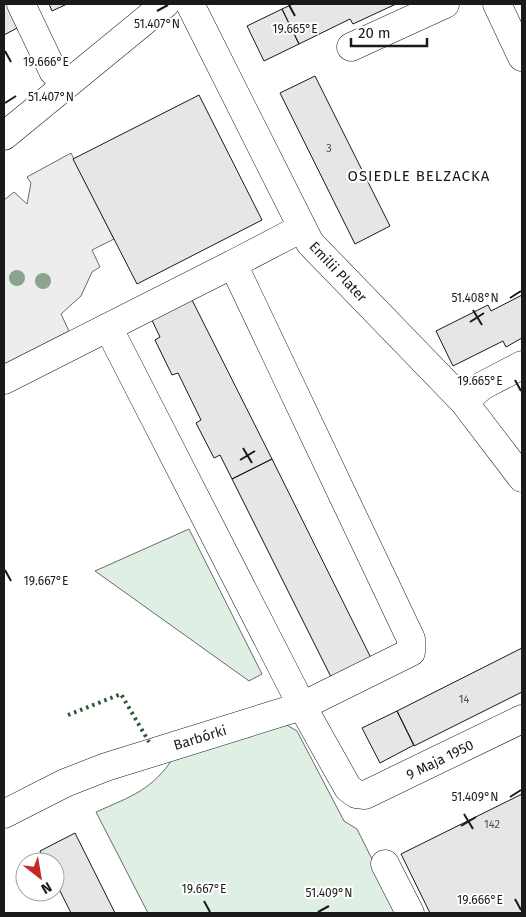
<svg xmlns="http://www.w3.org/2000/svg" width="526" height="917" viewBox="0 0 526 917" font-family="'Fira Sans',sans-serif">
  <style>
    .green { fill: #e0efe3; stroke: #6a6a6a }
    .parking { fill: #ededed; stroke: #6a6a6a }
    .building { fill: #e6e6e6; stroke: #1a1a1a }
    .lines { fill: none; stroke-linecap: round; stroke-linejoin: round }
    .minor-casing { stroke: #1a1a1a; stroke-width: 29 }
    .minor { stroke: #fff; stroke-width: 28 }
    .hedge { stroke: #2b5a34; stroke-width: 4; stroke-dasharray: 2.5 4; stroke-linecap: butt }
    .tree { fill: #8aa48f }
    .ticks { fill: none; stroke: #1a1a1a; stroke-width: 2 }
    .labels { text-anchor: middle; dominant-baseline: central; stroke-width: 4; stroke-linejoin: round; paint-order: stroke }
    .number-label { font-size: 11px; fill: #4d4d4d }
    .street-label { font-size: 14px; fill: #1a1a1a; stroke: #fff }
    .neighbourhood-label { font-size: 15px; letter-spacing: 1px; fill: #1a1a1a; stroke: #fff }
    .ticks-label { font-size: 12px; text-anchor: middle; fill: #1a1a1a; stroke: #fff; stroke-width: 4; stroke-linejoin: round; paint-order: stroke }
  </style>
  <rect width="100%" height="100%" fill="#fff"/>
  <path class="green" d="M189,529L262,674L249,681L95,571Z
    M285,724L297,731L344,821L357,829L399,913H148L96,812C132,796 152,790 174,757Z"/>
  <path class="parking" d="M71,153L114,239L92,250L100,267L92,272L81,296L61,314L69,331L4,364V200L14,192L27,204L31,183L27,177Z"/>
  <path class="building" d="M4,4H7L19,27L4,35Z
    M49,4H67L52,11Z
    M293,4H396L353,24L350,19L299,44L282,9Z
    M282,9L299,44L264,61L247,26Z
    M315,76L390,226L355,244L280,93Z
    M199,95L262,220L137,284L73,159Z
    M188,292L272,459L232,479L220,455L214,458L196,423L201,420L178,373L172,375L155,340L160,337L148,312Z
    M522,295V338L506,347L503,341L453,366L436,331L488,305L491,311Z
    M272,459L372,660L332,679L232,479Z
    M522,648V692L414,746L397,711Z
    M397,711L414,745L380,763L362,728Z
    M522,794V913H430L401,854Z
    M75,833L115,913H71L55,881V862H45L40,851Z"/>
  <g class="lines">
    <g class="minor-casing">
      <path id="minor" d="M21,4L53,71L65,85
        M190,4L310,243L464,402L522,478
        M497,4L522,57
        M351,47L445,4
        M4,136L165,4
        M108,327L302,706L411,652V639L233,264L302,228
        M4,380L233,264
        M464,402L482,386L522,365
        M4,814L65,783L106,767L302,706L348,788L356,794L365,795L522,719
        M385,864L410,913"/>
    </g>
    <use href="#minor" class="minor"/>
    <path class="hedge" d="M68,715L121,694L149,742"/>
  </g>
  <g class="tree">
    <circle cx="17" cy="278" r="8"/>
    <circle cx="43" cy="281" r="8"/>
  </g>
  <path class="ticks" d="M289,5L295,16M157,11L168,5M5,51L11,62M5,103L16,96M510,298L521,291M473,310L482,325M470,322L484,313M515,380L521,391M243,448L252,463M240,460L255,451M5,570L11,581M510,797L521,790M464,814L473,829M461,826L476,817M515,899L521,910M204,901L210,912M318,912L329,906"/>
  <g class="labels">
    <g class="number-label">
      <text x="329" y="148">3</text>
      <text x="464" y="699">14</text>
      <text x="492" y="824">142</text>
    </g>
    <g class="street-label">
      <text transform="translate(338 272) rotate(47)">Emilii Plater</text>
      <text transform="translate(200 738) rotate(-17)">Barbórki</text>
      <text transform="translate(440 760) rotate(-26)">9 Maja 1950</text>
    </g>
    <g class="neighbourhood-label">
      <text x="419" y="176">OSIEDLE BELZACKA</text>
    </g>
  </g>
  <g class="ticks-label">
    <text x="157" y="28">51.407°N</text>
    <text x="295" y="33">19.665°E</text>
    <text x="46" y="66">19.666°E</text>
    <text x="51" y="101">51.407°N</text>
    <text x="475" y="302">51.408°N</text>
    <text x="480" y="385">19.665°E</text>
    <text x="46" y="585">19.667°E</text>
    <text x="475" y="801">51.409°N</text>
    <text x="204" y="893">19.667°E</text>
    <text x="329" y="897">51.409°N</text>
    <text x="480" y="904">19.666°E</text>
  </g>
  <rect width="526" height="917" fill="none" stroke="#1a1a1a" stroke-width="10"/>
  <g transform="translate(40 877) rotate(149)"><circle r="24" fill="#ffffff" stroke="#a3a3a3"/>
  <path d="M0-4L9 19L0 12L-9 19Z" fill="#c62828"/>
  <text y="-8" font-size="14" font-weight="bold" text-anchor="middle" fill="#1a1a1a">N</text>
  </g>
  <path d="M351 38v8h76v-8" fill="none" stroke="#1a1a1a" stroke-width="2.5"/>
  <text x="358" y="38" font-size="15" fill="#1a1a1a" stroke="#ffffff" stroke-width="4" paint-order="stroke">20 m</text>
</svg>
